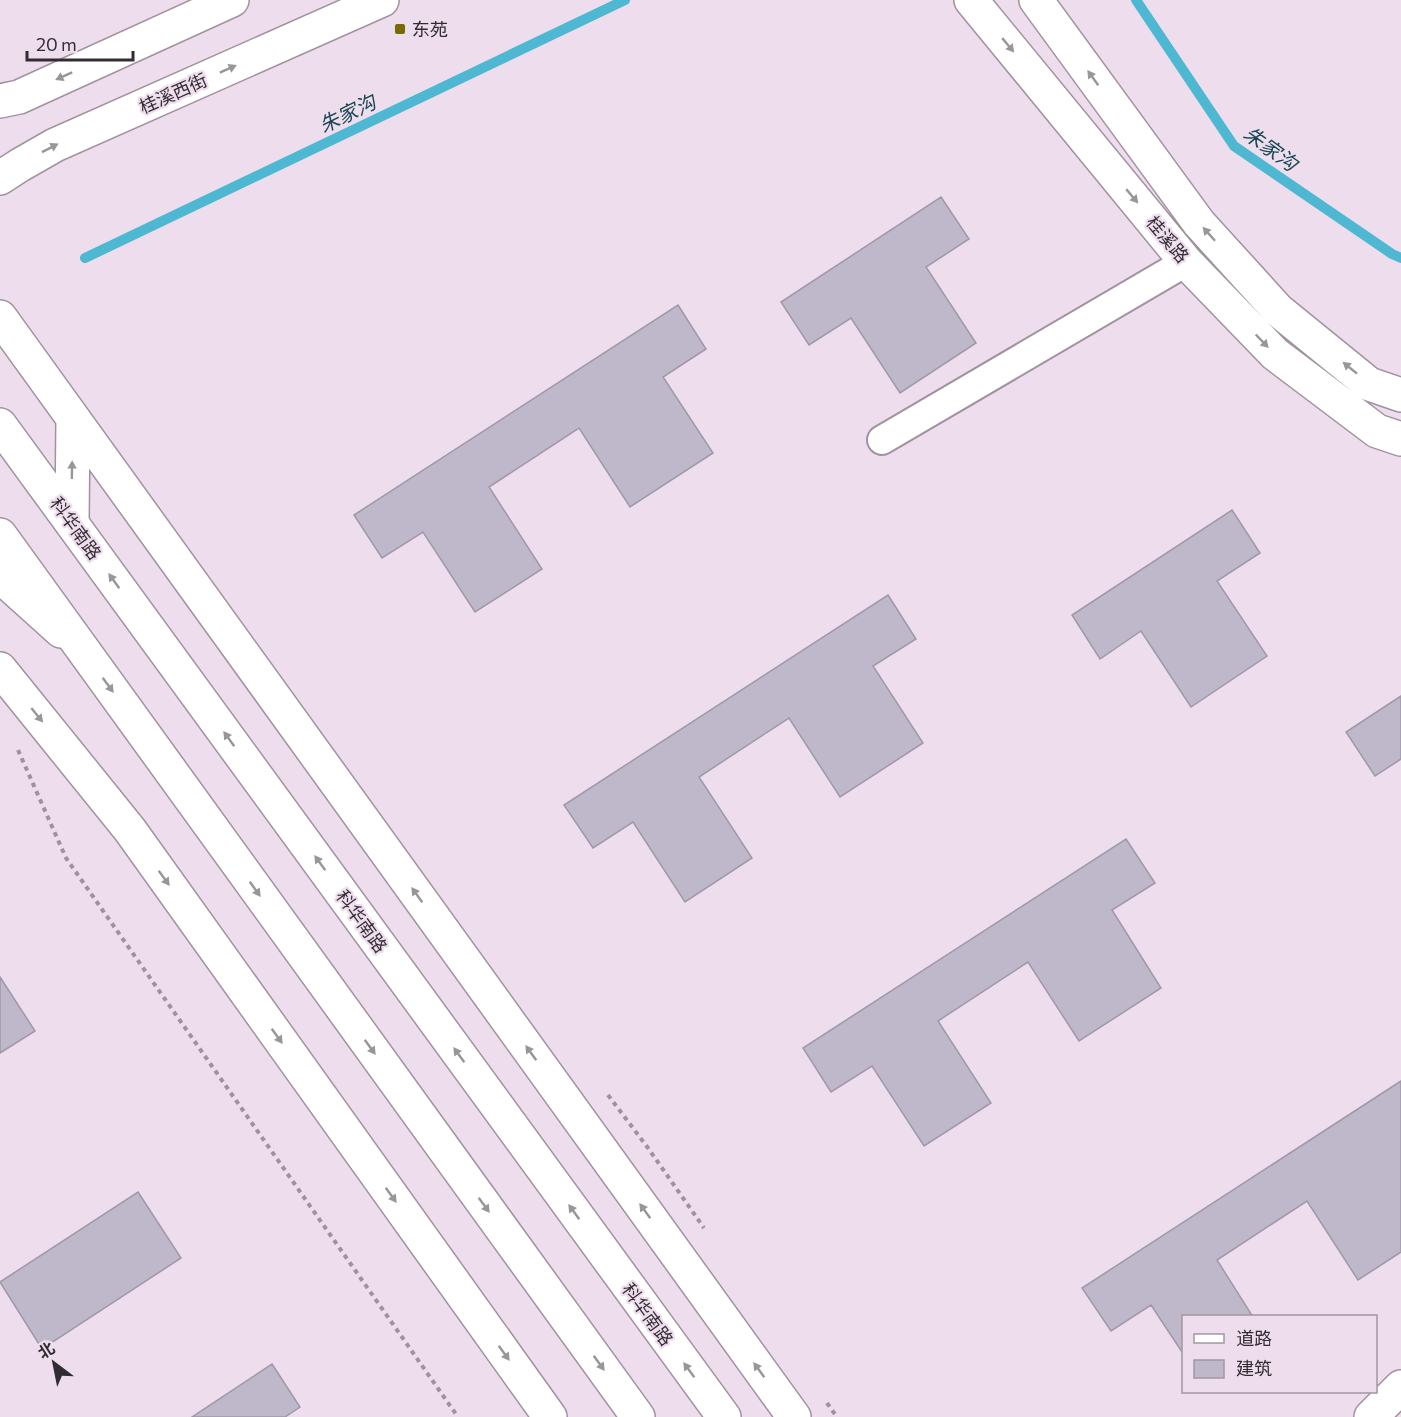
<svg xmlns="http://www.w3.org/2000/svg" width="1401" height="1417" viewBox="0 0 1401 1417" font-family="Commissioner,'Noto Sans SC',sans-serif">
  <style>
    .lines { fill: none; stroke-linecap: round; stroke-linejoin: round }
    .stream { stroke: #4eb7d2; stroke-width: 10 }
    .building { fill: #bfb8cb; stroke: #9e98a9; stroke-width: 1.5 }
    .street-casing { stroke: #a192a0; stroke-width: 32 }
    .secondary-casing { stroke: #a192a0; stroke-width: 36 }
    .highway-casing { stroke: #a192a0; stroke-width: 36 }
    .path { stroke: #9d929d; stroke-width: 4; stroke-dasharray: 4.5 4.5; stroke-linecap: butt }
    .street { stroke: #fff; stroke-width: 28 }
    .secondary { stroke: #fff; stroke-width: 33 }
    .highway { stroke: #fff; stroke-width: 33 }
    .oneway { fill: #989698 }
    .poi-dot { fill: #786900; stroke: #eedeed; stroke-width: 2 }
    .labels { text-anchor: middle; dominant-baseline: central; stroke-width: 4.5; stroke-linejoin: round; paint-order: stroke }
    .poi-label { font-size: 18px; fill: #322c32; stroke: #eedeed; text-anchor: start }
    .street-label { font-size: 18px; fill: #322c32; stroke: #eedeed }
    .water-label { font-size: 20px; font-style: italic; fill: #184652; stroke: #eedeed }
  </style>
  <rect width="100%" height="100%" fill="#eedeed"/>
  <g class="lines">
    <path class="stream" d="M1136,0L1234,146L1392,254L1401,258
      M85,258L625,0"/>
  </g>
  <path class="building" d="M941,197L969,239L926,267L976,343L900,393L851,318L809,345L781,302Z
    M678,305L706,349L663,377L713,453L630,507L579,428L489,487L542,569L475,612L423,532L382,558L354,515Z
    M1232,510L1260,553L1217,581L1267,656L1191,707L1141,631L1100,659L1072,615Z
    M888,595L916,639L873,666L923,743L840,797L789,718L699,777L752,858L685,902L633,822L593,848L564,805Z
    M1401,696V759L1375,776L1346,732Z
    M1126,839L1155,883L1112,910L1161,988L1079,1041L1028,962L938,1021L991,1103L924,1146L872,1066L831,1092L803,1048Z
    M0,977L35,1031L0,1053Z
    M1401,1081V1252L1358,1280L1307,1201L1217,1260L1253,1317H1184V1355L1151,1305L1111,1331L1082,1288Z
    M138,1192L181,1258L42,1349L0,1282Z
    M272,1364L300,1407L285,1417H192Z"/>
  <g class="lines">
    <g class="street-casing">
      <path id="street" d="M882,440L1186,262"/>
    </g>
    <g class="secondary-casing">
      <path id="secondary" d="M971,0L1186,262L1275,354L1377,431L1401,439
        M1036,0L1199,223L1278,310L1369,384L1401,395
        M0,101L19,97L232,0
        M0,178L20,165L55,145L382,0
        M0,317L794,1417
        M72,523L73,418
        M0,576L61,631
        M0,669L130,830L550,1417
        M1371,1417L1401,1387"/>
    </g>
    <g class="highway-casing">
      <path id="highway" d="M0,425L724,1417
        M0,535L638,1417"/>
    </g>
    <path class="path" d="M18,750L66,858L458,1417
      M608,1095L648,1148L704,1228
      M827,1403L837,1417"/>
    <use href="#street" class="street"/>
    <use href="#secondary" class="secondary"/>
    <use href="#highway" class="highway"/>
  </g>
  <defs><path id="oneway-solid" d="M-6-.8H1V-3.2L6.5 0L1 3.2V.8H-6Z" transform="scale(1.5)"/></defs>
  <g class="oneway">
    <use href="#oneway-solid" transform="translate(1008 45) rotate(50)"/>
    <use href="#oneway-solid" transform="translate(228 69) rotate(-24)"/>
    <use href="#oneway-solid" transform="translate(64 76) rotate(156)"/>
    <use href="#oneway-solid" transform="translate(1093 78) rotate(-126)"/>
    <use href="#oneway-solid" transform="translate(50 148) rotate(-27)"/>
    <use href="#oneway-solid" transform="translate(1132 196) rotate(50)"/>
    <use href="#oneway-solid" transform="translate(1209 234) rotate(-132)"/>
    <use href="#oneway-solid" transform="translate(1262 341) rotate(46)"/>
    <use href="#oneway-solid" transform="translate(1350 368) rotate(-141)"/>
    <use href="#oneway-solid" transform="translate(72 470) rotate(-89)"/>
    <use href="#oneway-solid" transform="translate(114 581) rotate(-126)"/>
    <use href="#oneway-solid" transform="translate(108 685) rotate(54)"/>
    <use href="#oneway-solid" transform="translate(37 715) rotate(51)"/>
    <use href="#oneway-solid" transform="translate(229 739) rotate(-126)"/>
    <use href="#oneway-solid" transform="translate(320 863) rotate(-126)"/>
    <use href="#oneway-solid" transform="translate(164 878) rotate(54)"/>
    <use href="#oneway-solid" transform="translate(255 889) rotate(54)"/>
    <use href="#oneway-solid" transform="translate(417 895) rotate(-126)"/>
    <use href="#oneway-solid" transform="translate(277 1036) rotate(54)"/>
    <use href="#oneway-solid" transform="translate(370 1047) rotate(54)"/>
    <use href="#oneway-solid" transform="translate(531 1053) rotate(-126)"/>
    <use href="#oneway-solid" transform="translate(459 1055) rotate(-126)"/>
    <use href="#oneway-solid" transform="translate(391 1195) rotate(54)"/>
    <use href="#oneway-solid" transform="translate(484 1205) rotate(54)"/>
    <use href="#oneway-solid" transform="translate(645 1211) rotate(-126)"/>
    <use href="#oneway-solid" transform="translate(574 1212) rotate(-126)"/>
    <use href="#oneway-solid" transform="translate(504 1353) rotate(54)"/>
    <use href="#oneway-solid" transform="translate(599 1363) rotate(54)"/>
    <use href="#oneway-solid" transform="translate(689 1370) rotate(-126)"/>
    <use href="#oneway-solid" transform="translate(759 1370) rotate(-126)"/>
  </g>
  <rect class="poi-dot" x="394" y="23" width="12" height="12" rx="3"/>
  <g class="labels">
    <g class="poi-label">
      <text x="412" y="29">东苑</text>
    </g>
    <g class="street-label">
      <text transform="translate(173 93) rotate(-24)">桂溪西街</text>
      <text transform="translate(1168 239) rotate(50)">桂溪路</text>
      <text transform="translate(76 528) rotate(54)">科华南路</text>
      <text transform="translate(362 921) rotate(54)">科华南路</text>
      <text transform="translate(648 1314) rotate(54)">科华南路</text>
    </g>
    <g class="water-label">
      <text transform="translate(347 113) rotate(-26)">朱家沟</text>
      <text transform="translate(1271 148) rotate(36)">朱家沟</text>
    </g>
  </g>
  <rect x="1182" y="1315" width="195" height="78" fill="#eedeed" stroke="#a397a2" stroke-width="1.5"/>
  <rect x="1194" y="1334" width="30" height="9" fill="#ffffff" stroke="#a397a2" stroke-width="1.5"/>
  <text x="1236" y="1345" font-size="18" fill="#322c32">道路</text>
  <rect x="1194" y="1360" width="30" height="18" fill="#bfb8cb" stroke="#a397a2" stroke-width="1.5"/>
  <text x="1236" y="1375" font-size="18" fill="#322c32">建筑</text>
  <g transform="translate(54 1363) rotate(328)" stroke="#eedeed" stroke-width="4.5" paint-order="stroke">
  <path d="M0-4.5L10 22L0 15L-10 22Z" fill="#322c32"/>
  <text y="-9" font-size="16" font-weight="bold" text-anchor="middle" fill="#322c32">北</text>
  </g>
  <path d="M27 51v9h106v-9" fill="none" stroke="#322c32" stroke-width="3"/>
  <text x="36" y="51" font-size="18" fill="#322c32" stroke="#eedeed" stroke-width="4.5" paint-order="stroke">20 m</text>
</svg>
